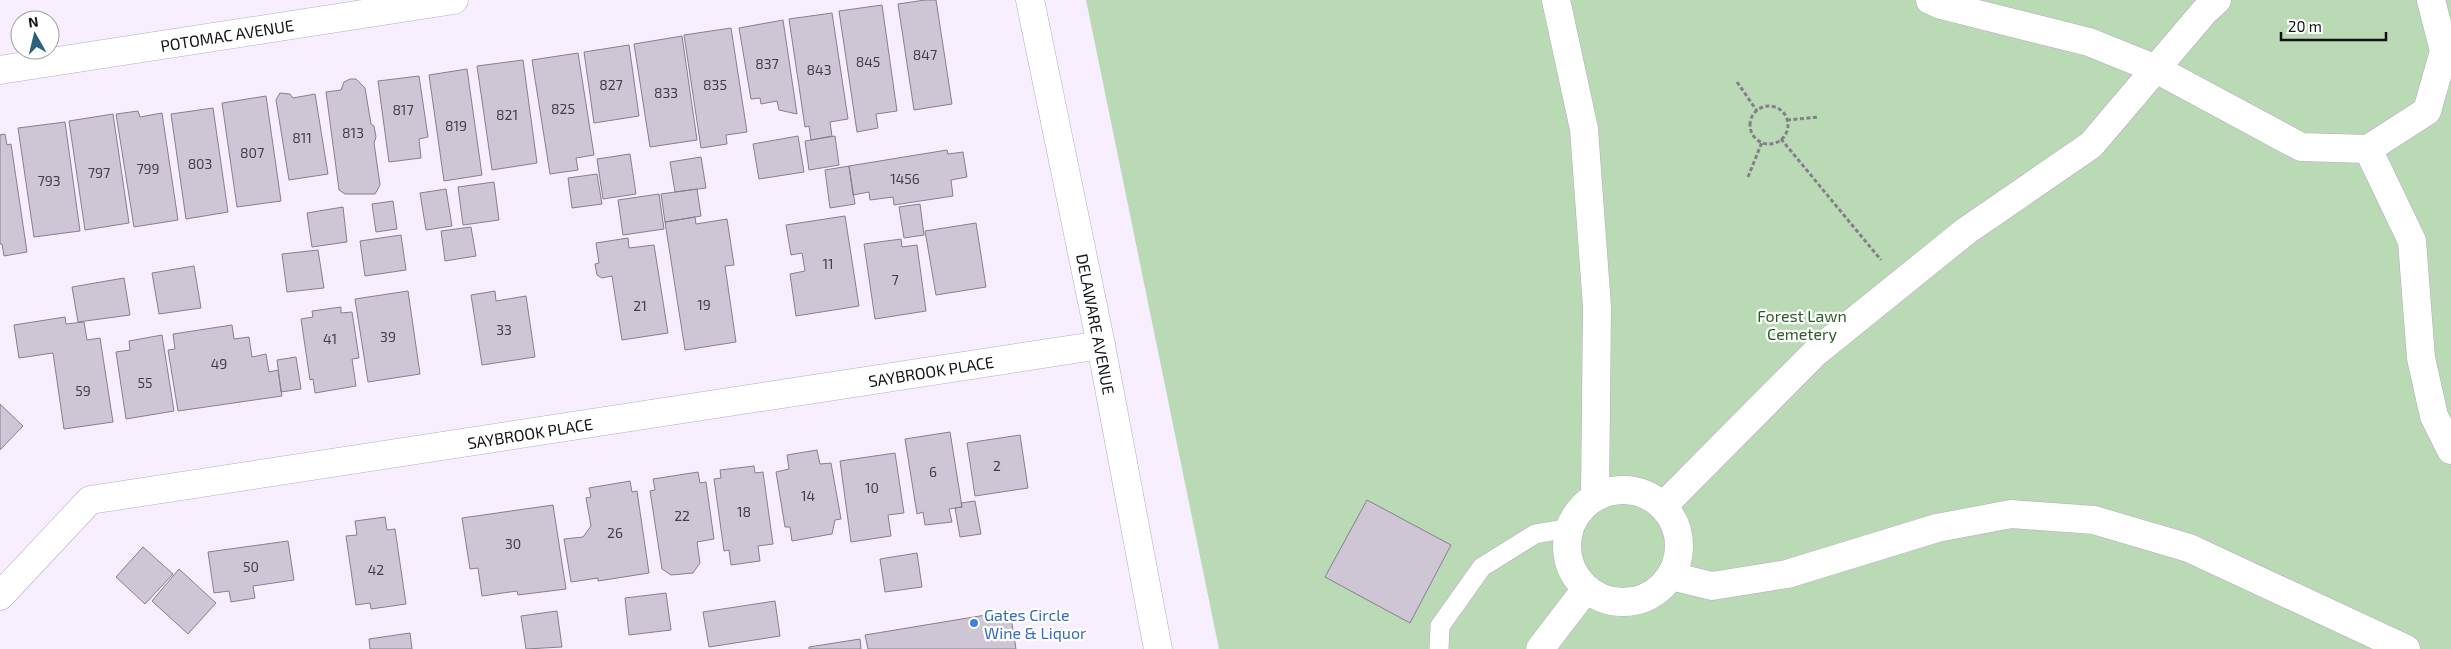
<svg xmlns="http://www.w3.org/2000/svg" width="2451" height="649" viewBox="0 0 2451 649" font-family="'Exo 2',sans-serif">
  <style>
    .green { fill: #badab6 }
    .building { fill: #cec6d5; stroke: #877f8e }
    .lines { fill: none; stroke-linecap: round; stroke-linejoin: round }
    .lane-casing { stroke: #b5adbc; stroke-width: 20 }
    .street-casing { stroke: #b5adbc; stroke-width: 29 }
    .primary-casing { stroke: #b5adbc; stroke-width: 29 }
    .path { stroke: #857f8a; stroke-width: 3; stroke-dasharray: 4 2.5; stroke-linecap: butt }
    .lane { stroke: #fff; stroke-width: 19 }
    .street { stroke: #fff; stroke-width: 28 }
    .primary { stroke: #fff; stroke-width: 28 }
    .shop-dot { fill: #3f7fe0; stroke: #fff; stroke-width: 2 }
    .labels { text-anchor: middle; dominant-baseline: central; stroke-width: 4.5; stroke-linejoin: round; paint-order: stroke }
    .number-label { font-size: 14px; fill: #423e46 }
    .street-label { font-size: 16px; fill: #141117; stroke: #fff }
    .park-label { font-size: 16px; fill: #295e23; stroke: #fff }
    .shop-label { font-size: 16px; fill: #366cbe; stroke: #fff; text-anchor: start }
  </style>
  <rect width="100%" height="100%" fill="#f7efff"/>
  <path class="green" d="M1086,0H2451V649H1219Z"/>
  <path class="building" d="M925,0H936L952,104L914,110L898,4Z
    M882,5L897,111L876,114L878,128L857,132L839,11Z
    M832,13L848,119L830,122L832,136L811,140L809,126L805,127L789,19Z
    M783,20L797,114L779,110L777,101L761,104L760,98L751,99L739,28Z
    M731,28L747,132L726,135L727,144L701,148L684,35Z
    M682,36L697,140L650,147L634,44Z
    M629,45L639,116L594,123L584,52Z
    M578,53L594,155L576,158L578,170L550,174L532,60Z
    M523,60L537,163L492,170L477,66Z
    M467,69L482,175L444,181L429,75Z
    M419,76L428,137L419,139L421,158L389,162L378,81Z
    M350,79H356L365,88L371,124L374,126L376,137L374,143L380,185L375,194H345L339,190L326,92L341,90L344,82Z
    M280,93L290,94L293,98L315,94L328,174L289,180L276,100Z
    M266,96L281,201L237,207L222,103Z
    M213,108L228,212L186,219L171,114Z
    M138,111L140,117L162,113L178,220L134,227L116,114Z
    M113,114L129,223L85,230L69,121Z
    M65,122L80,231L34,237L18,128Z
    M5,134L7,145L11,144L27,252L4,256L2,244H0V135Z
    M798,136L804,172L759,179L753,144Z
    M835,136L839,165L809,170L805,141Z
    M947,150L948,154L963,152L967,177L951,180L953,196L894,205L893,197L870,200L869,192L853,195L849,166Z
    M630,154L636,194L603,199L597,159Z
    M701,157L706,188L675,192L670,162Z
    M849,166L855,204L830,208L825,170Z
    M597,174L602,204L572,208L568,178Z
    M494,182L499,220L463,225L458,187Z
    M446,189L452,226L426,230L420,193Z
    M697,189L701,216L665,222L661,194Z
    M659,194L664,229L623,235L618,200Z
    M393,201L397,229L376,232L372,204Z
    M920,204L924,235L904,238L899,207Z
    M343,207L347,242L312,247L307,213Z
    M845,216L859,306L796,316L790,274L805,271L802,253L791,255L786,225Z
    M695,217L696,224L727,219L734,265L725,266L736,342L685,350L665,222Z
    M976,223L986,287L936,295L925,231Z
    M471,227L476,256L445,261L441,231Z
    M401,235L406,270L365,276L360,241Z
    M628,238L629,248L654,245L668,333L622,340L612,276L602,278L597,275L595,264L599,263L596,243Z
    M901,239L902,247L917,245L926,311L875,319L864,244Z
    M318,250L324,288L287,292L282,254Z
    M194,266L201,308L159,314L152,273Z
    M124,278L130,315L78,322L72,287Z
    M408,291L420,374L368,382L355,299Z
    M495,291L496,301L526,296L535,357L482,365L471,295Z
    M341,307V313L352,312L359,358L352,359L356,386L315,393L313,379L310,380L301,319L313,317L312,311Z
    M65,317L66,324L84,322L87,340L100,338L113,422L64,429L53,353L19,358L14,325Z
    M232,325L234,339L249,337L252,357L266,354L269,372L278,370L282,396L178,411L168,350L175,349L173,334Z
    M162,335L174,411L126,419L116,352L130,350L129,341Z
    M296,357L301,389L281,392L277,360Z
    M0,404L23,426L0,450Z
    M950,432L962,507L949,509L952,522L925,525L923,512L917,514L905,439Z
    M1020,435L1028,488L975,496L967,443Z
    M817,450L820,464L831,463L841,519L835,520L832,534L792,541L790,527H785L776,472L789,469L787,455Z
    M895,453L904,513L888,515L891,536L851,542L840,461Z
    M754,466L755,473L763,472L773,544L758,546L760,561L731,565L729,550L724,551L714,479L721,478L720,470Z
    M698,472L700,483L706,482L714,539L697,542L700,563L693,573L671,575L662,569L650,491L655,490L653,479Z
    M630,481L632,492L637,491L649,573L598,581V578L571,582L564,539L583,537L591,526L586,498L591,497L589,488Z
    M1367,500L1451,545L1410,623L1325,577Z
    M975,501L981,534L960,537L955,508L962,507L961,503Z
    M553,505L566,589L518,595L517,591L482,596L478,568L470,569L462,518Z
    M385,517L387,530L395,529L406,604L371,609L370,603L356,605L346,536L357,535L355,521Z
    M288,541L294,580L253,586L255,598L231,602L229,591L214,593L208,552Z
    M143,547L173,574L145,604L116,577Z
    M917,553L922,587L885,592L880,559Z
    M179,569L216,603L188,634L152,601Z
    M666,593L671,630L629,635L625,598Z
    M775,601L780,636L709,647L703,612Z
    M557,611L562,647L526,649L521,616Z
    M1010,611L1016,649H868L865,635Z
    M410,633L412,649H370L369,639Z
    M860,639L861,649H809V647Z"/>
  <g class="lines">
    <g class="lane-casing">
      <path id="lane" d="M1439,649L1440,626L1482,567L1535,534L1569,528"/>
    </g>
    <g class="street-casing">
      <path id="street" d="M1556,0L1584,129L1597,307L1595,497
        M1930,0L1941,5L2089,42L2156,69L2301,147L2368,149L2427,111L2444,51L2431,0
        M0,70L454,0
        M2368,149L2412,241L2421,358L2434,416L2451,450
        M1567 546a56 56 0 1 1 112 0a56 56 0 1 1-112 0Z
        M1664,505L1816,352L1966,231L2091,145L2204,12L2217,0
        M1671,576L1712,586L1787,574L1937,528L2011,514L2094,520L2189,548L2406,649
        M0,596L90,500L1101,345
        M1540,649L1586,589"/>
    </g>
    <g class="primary-casing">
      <path id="primary" d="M1030,0L1101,345L1158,649"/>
    </g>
    <path class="path" d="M1737,82L1757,111
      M1750 125a19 19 0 1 1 38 0a19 19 0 1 1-38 0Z
      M1787,120L1819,117
      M1781,139L1881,260
      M1748,177L1762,142"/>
    <use href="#lane" class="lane"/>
    <use href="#street" class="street"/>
    <use href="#primary" class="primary"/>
  </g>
  <circle class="shop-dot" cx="974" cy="623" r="5"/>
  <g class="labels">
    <g class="number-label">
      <text x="925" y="54">847</text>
      <text x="868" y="61">845</text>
      <text x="767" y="63">837</text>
      <text x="819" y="69">843</text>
      <text x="611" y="84">827</text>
      <text x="715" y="84">835</text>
      <text x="666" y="92">833</text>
      <text x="563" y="108">825</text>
      <text x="403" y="109">817</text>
      <text x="507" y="114">821</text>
      <text x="456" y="125">819</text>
      <text x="353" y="132">813</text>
      <text x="302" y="137">811</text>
      <text x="252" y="152">807</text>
      <text x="200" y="163">803</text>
      <text x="148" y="168">799</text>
      <text x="99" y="172">797</text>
      <text x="905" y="178">1456</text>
      <text x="49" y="180">793</text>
      <text x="828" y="263">11</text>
      <text x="895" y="279">7</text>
      <text x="704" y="304">19</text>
      <text x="640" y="305">21</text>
      <text x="504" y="329">33</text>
      <text x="388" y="336">39</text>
      <text x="330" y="338">41</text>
      <text x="219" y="363">49</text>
      <text x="145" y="382">55</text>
      <text x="83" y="390">59</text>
      <text x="997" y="465">2</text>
      <text x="933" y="471">6</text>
      <text x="872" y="487">10</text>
      <text x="808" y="495">14</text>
      <text x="744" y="511">18</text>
      <text x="682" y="515">22</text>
      <text x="615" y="532">26</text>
      <text x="513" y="543">30</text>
      <text x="251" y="566">50</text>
      <text x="376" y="569">42</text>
    </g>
    <g class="street-label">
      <text transform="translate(227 35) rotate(-9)">POTOMAC AVENUE</text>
      <text transform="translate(1096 324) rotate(79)">DELAWARE AVENUE</text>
      <text transform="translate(931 371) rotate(-9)">SAYBROOK PLACE</text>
      <text transform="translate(530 433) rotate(-9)">SAYBROOK PLACE</text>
    </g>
    <g class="park-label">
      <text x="1802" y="315">Forest Lawn<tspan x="1802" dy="18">Cemetery</tspan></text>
    </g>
    <g class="shop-label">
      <text x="984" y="614">Gates Circle<tspan x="984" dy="18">Wine &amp; Liquor</tspan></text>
    </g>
  </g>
  <g transform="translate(35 35) rotate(352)"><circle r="24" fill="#ffffff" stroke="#a1a0a2"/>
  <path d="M0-4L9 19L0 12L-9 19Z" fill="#2a617c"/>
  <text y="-8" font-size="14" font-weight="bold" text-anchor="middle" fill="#141117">N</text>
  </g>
  <path d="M2281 32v8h105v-8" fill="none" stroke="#141117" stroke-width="2.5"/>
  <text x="2288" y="32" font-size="15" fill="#141117" stroke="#ffffff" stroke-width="4" paint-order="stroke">20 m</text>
</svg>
